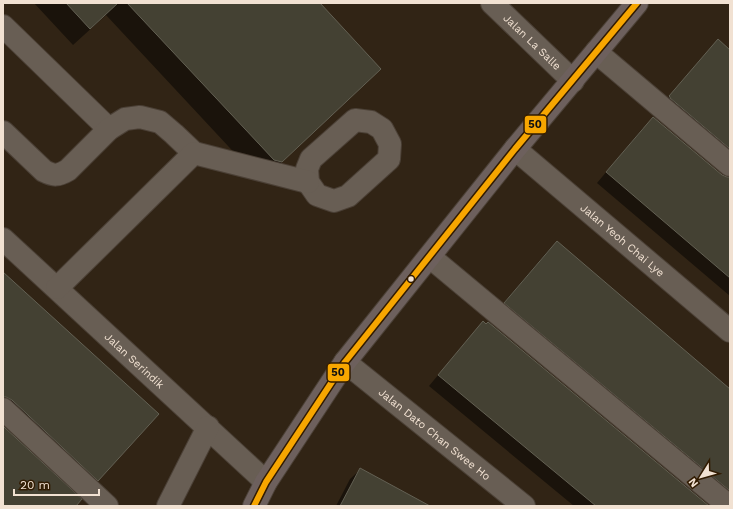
<svg xmlns="http://www.w3.org/2000/svg" width="733" height="509" viewBox="0 0 733 509" font-family="'Work Sans',sans-serif">
  <style>
    .shadow { fill: #0007 }
    .building { fill: #444133; stroke: #636053 }
    .lines { fill: none; stroke-linecap: round; stroke-linejoin: round }
    .minor-casing { stroke: #4b4036; stroke-width: 24 }
    .major-casing { stroke: #4b4036; stroke-width: 24 }
    .minor { stroke: #685e54; stroke-width: 22 }
    .major { stroke: #6d605d; stroke-width: 22 }
    .bus-1-casing { stroke: #311b01; stroke-width: 9 }
    .bus-1 { stroke: #f7a600; stroke-width: 6 }
    .bus-dot { fill: #f1e1d2; stroke: #311b01; stroke-width: 1.5 }
    .labels { text-anchor: middle; dominant-baseline: central; stroke-width: 4; stroke-linejoin: round; paint-order: stroke }
    .street-label { font-size: 11px; fill: #f1e1d2; stroke: #311b01 }
    .line-badge { stroke: #311b01; stroke-width: 1.5 }
    .pale-badge-label { font-size: 11px; text-anchor: middle; font-weight: bold; fill: #111 }
  </style>
  <rect width="100%" height="100%" fill="#312415"/>
  <path class="shadow" d="M34,3H319L363,85L264,179L257,177L106,15L73,45Z
    M708,51H730V168L660,107Z
    M643,128L721,175L730,178V296L597,183Z
    M557,242L730,390V506L495,313L547,252Z
    M3,273L98,480L88,490L3,411Z
    M483,323L486,325L708,506H574L429,386L473,333Z
    M361,469L428,506H336L350,479Z"/>
  <path class="building" d="M66,3H118L90,29Z
    M127,3H320L381,69L282,162L274,160Z
    M718,39L730,50V149L670,98V97L669,96Z
    M653,117L722,175L727,177H730V278L606,172Z
    M557,241L730,389V491L504,303Z
    M3,272L159,414L98,481L12,400L6,397H3Z
    M483,321L486,324L488,322L709,506H596L438,375Z
    M3,426L82,499L76,506H3Z
    M360,468L430,506H340Z"/>
  <g class="lines">
    <g class="minor-casing">
      <g id="minor">
        <path id="s1" d="M492,3L573,81"/>
        <path d="M3,26L109,129"/>
        <path d="M596,52L730,165"/>
        <path d="M355,120L371,122L382,129L390,144L389,159L348,196L334,201L317,195L308,182L307,169L311,159Z"/>
        <path d="M3,132L44,171C54,176 58,176 68,170L109,129L125,119L140,117L160,122L174,134L194,153"/>
        <path id="s2" d="M515,149L730,331"/>
        <path id="s3" d="M3,239L266,482"/>
        <path d="M430,257L729,506"/>
        <path d="M57,288L194,153L308,182"/>
        <path id="s4" d="M345,362L524,506"/>
        <path d="M3,409L107,506"/>
        <path d="M168,506L208,427"/>
      </g>
    </g>
    <g class="major-casing">
      <path id="major" d="M254,506L266,482L345,362L515,149L637,3"/>
    </g>
    <use href="#minor" class="minor"/>
    <use href="#major" class="major"/>
    <g class="bus-1-casing">
      <path id="bus-1" d="M254,506L266,482L345,362L515,149L637,3"/>
    </g>
    <use href="#bus-1" class="bus-1"/>
  </g>
  <circle class="bus-dot" cx="411" cy="279" r="3.5"/>
  <g class="labels">
    <g class="street-label">
      <text stroke="none"><textPath href="#s1" startOffset="56">Jalan La Salle</textPath></text>
      <text stroke="none"><textPath href="#s2" startOffset="141">Jalan Yeoh Chai Lye</textPath></text>
      <text stroke="none"><textPath href="#s3" startOffset="179">Jalan Serindik</textPath></text>
      <text stroke="none"><textPath href="#s4" startOffset="115">Jalan Dato Chan Swee Ho</textPath></text>
    </g>
  </g>
  <g class="line-badge">
    <rect x="524" y="115" width="23" height="19" rx="4" fill="#f7a600"/>
    <rect x="327" y="363" width="23" height="19" rx="4" fill="#f7a600"/>
  </g>
  <g class="pale-badge-label">
    <text x="535" y="128">50</text>
    <text x="338" y="376">50</text>
  </g>
  <rect width="733" height="509" fill="none" stroke="#f1e1d2" stroke-width="8"/>
  <g transform="translate(701 477) rotate(233)" stroke="#311b01" stroke-width="3" paint-order="stroke">
  <path d="M0-3L7 15L0 10L-7 15Z" fill="#f1e1d2"/>
  <text y="-6" font-size="11" font-weight="bold" text-anchor="middle" fill="#f1e1d2">N</text>
  </g>
  <path d="M14 489v6h85v-6" fill="none" stroke="#f1e1d2" stroke-width="2"/>
  <text x="20" y="489" font-size="12" fill="#f1e1d2" stroke="#311b01" stroke-width="3" paint-order="stroke">20 m</text>
</svg>
